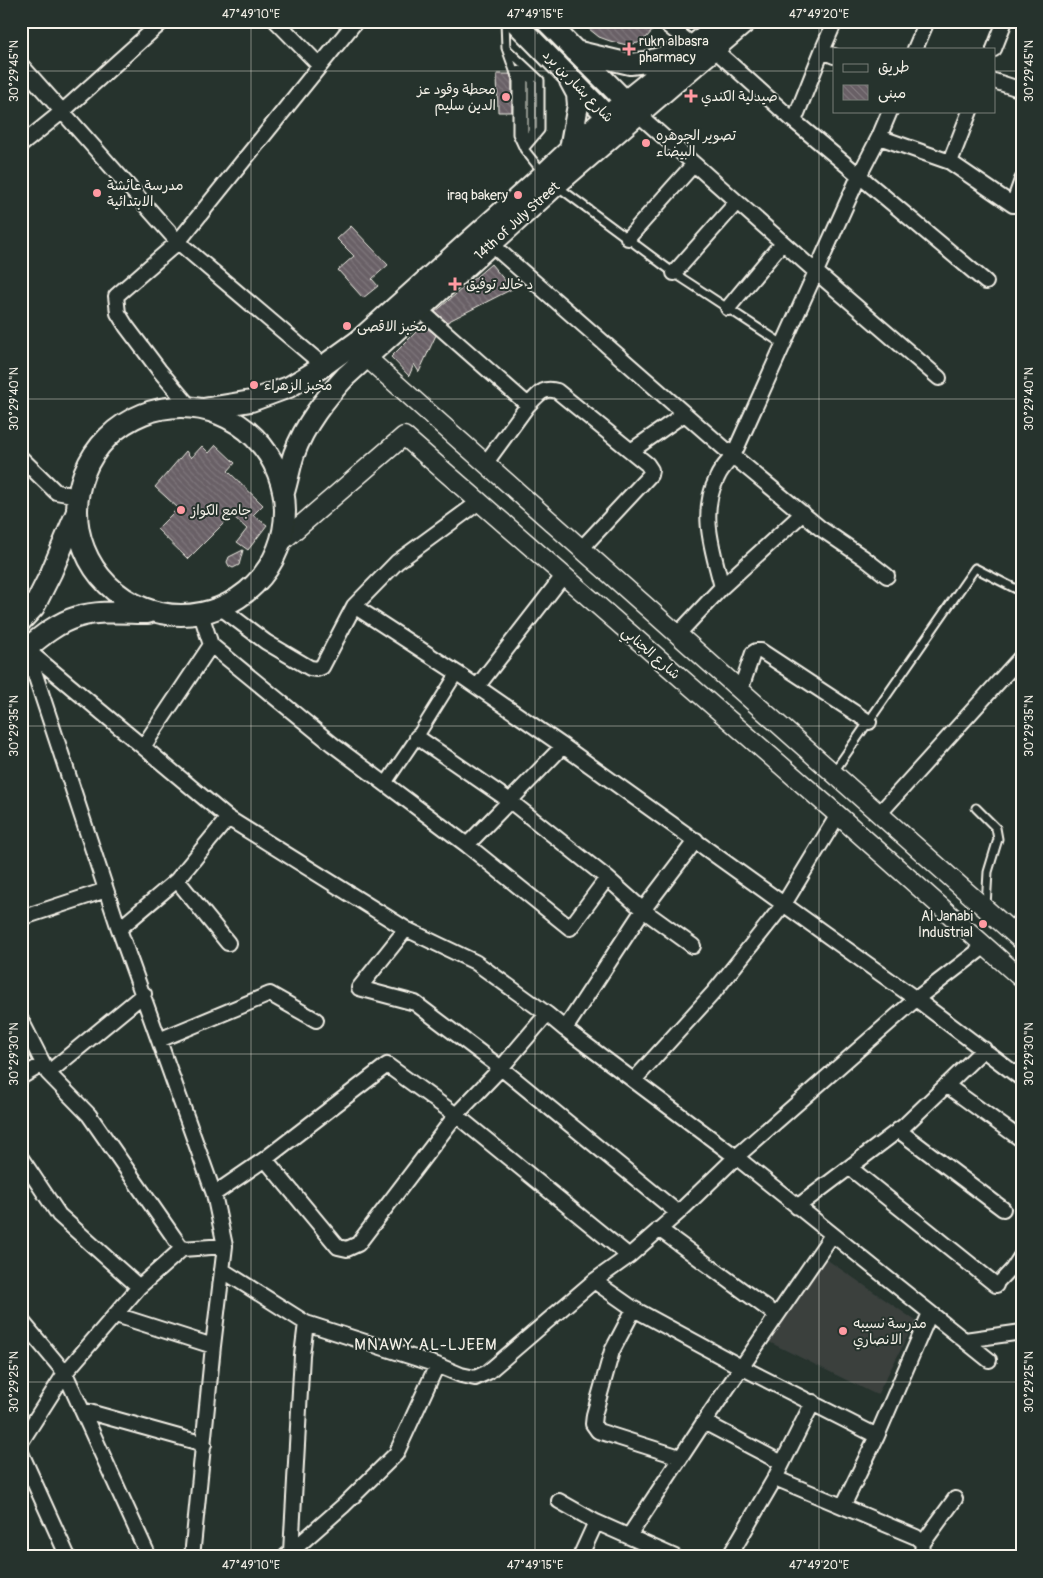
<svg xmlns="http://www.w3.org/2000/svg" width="1043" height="1578" viewBox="0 0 1043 1578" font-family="Pangolin,'Playpen Sans Arabic',sans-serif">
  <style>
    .built { fill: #3a403e }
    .building { fill: url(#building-back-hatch); stroke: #f4f1e8 }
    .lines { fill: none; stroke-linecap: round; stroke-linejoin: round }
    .service-casing { stroke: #f4f1e8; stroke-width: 11 }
    .pedestrian-casing { stroke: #f4f1e8; stroke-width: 15 }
    .minor-casing { stroke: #f4f1e8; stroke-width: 18 }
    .tertiary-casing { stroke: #f4f1e8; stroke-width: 21 }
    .secondary-casing { stroke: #f4f1e8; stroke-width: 24 }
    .service { stroke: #26332d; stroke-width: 7 }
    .pedestrian { stroke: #26332d; stroke-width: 11 }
    .minor { stroke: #26332d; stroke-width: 14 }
    .tertiary { stroke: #26332d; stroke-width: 18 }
    .secondary { stroke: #26332d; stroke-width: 20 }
    .ticks { fill: none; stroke: #f4f1e8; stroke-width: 1; stroke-opacity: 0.45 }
    .poi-dot { fill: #ff9aa2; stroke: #26332d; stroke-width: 2 }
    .labels { text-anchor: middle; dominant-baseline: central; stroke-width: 4; stroke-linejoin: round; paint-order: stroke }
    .poi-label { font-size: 14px; fill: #f4f1e8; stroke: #26332d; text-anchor: start }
    .street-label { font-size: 14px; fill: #f4f1e8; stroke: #26332d }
    .quarter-label { font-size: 16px; letter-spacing: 1px; fill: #f4f1e8; stroke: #26332d }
    .neatline { fill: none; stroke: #f4f1e8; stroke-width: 2 }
    .ticks-label { font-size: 12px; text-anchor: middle; fill: #f4f1e8 }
  </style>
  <defs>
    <pattern id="building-back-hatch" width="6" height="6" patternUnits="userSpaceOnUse" patternTransform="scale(1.25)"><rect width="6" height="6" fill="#696066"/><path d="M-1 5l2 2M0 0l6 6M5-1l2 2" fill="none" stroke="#7f777c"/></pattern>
  </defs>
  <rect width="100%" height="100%" fill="#26332d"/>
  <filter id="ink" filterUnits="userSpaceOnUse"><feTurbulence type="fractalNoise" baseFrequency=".02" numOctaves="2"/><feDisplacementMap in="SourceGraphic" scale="10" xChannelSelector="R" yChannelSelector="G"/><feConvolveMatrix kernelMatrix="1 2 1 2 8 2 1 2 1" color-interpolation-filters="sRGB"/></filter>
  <g filter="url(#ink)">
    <path class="built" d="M826,1259L916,1321L877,1395L769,1342Z"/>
    <path class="building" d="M579,21H643L654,29L646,38L638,43L627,45L610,41L599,37Z
      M497,74H510L512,80V112H498Z
      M351,226L388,265L372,279L378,286L363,298L338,270L354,256L337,239Z
      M491,264L512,289L447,322L435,312Z
      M423,325L436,335L419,372L414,364L409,376L391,357Z
      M216,445L235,463L228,471L263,505L253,515L267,525L248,550L237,542L247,529L232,515L188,559L157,529L178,508L155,487L186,451L191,458L202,446L209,453Z
      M243,550L239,565L233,568L229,566L227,562L229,557Z"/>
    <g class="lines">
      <g class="service-casing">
        <path id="service" d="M505,21L506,48L517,79V134L524,149L543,173
          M508,50L540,80V130L524,149
          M519,70L524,79V145
          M524,70L532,81V131L528,140
          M557,186L674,273L784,345
          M833,773L975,568L1022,592
          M976,808L996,828L998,839L988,872L986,906"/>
      </g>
      <g class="pedestrian-casing">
        <path id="pedestrian" d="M385,784L417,737L457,673
          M996,1285L1011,1269L1022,1252"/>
      </g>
      <g class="minor-casing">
        <path id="minor" d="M276,21L320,66
          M662,21L694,46
          M915,49L927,21
          M994,49L1005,21
          M715,50L794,121L986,282
          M822,51L835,21
          M21,65L178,242L324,366
          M994,81L1022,90
          M639,115L816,272L939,378
          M794,121L822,51L834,56
          M879,137L950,162L1013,205L1022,180
          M21,145L63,111L163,21
          M950,162L970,111
          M628,238L694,164
          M491,244L733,456L820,528L864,558L887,576
          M674,273L737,202
          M728,308L782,243
          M419,309L528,405L485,464
          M528,405C538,396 542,386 557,391L647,464L651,470L650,475L581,549
          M190,407L159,370L126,326L118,313L116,296L178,242L356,21
          M631,451L684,414
          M21,458L56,492L78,496
          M722,587C713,551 699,513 717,478C720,470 727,463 733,456L859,176L879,137L890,111
          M354,606L457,673L563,746L916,999L1022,1079
          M221,608L266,642L310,668L317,669L322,667L354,606L397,562L479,502
          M201,614L211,645L332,744L467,845L570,928L607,878
          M677,635L722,587L803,513
          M26,649L228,818L406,929L475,962L547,1014L565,1029L736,1157L989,1360
          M27,650L119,929L214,1194L225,1246L213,1346L192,1557
          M477,687L563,576
          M740,691L753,653L756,651H761L869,722
          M417,737L510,801L607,878L643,910L693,946
          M143,747L211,645
          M879,814L1022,656
          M467,845L563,746
          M177,880L228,943
          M21,918L106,890
          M119,929L177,880L228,818
          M406,929L359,988L415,1003L501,1068L678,1213
          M1010,931L1022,919
          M21,1020L48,1073L89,1115L182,1249
          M565,1029L643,910L696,840
          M159,1040L270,994L316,1020
          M48,1073L144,994
          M21,1077L43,1064
          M634,1080L714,992L784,904L838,815
          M946,1085L1022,1140
          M898,1130L1003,1209
          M21,1158L59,1215L139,1287
          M265,1159L338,1247L347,1249L358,1244L456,1115L501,1068L547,1014
          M850,1168L996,1285
          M214,1194L265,1159L387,1065L456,1115L629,1256
          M797,1207L904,1126L984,1049
          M659,1229L776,1315
          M222,1270L306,1323L437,1365L461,1375L475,1378L488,1372L594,1281L629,1256L678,1213L736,1157L916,999L985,946
          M594,1281L634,1309L741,1367L877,1436
          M634,1309L612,1351L594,1415L593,1424L598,1431L680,1457
          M116,1315L213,1346
          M21,1320L65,1373L149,1557
          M965,1340L1022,1332
          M82,1410L204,1444
          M704,1422L782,1463
          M21,1442L65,1373L139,1287L182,1249L225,1246
          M21,1453L68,1557
          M775,1478L916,1537L923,1543
          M559,1501L596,1522L675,1557
          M843,1506L877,1436L930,1313
          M629,1536L704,1422L832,1235
          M295,1555L291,1552L302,1355L306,1323
          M285,1557L343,1506L396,1454L437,1365
          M580,1557L596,1522
          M729,1557L775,1478L813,1402
          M919,1557L922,1552L923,1543L955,1499"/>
      </g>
      <g class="tertiary-casing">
        <path id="tertiary" d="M366,357L1022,941
          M279,544L404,436L838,815L1022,979"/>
      </g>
      <g class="secondary-casing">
        <path id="secondary" d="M514,21L616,125
          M546,21L634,110
          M575,51L630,64L646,62L681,51
          M570,81L577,94L578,105L570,149
          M77 511a104 104 0 1 1 208 0a104 104 0 1 1-208 0Z
          M203,409L251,401L289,387L319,369L358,341L544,174C570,149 596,125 624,102C657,75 690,50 721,21
          M284,492C288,479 290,466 294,454C305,424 325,399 346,376L556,185L747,21
          M21,621L34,607L51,573L76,514
          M21,653C38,639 56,623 77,617C100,610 124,613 148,613"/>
      </g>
      <use href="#service" class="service"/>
      <use href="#pedestrian" class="pedestrian"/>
      <use href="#minor" class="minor"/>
      <use href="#tertiary" class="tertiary"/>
      <use href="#secondary" class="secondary"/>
    </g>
  </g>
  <path class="ticks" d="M251,21V1557M535,21V1557M819,21V1557M21,71H834M994,71H1022M21,399H1022M21,726H1022M21,1054H1022M21,1382H1022"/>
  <g class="poi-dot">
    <path d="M626.5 41.5h5v5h5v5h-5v5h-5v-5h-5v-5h5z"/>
    <path d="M688.5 88.5h5v5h5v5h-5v5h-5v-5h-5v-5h5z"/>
    <circle cx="506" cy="97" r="5"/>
    <circle cx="646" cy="143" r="5"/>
    <circle cx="97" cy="193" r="5"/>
    <circle cx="518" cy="195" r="5"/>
    <path d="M452.5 276.5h5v5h5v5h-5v5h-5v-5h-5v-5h5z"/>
    <circle cx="347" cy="326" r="5"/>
    <circle cx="254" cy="385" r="5"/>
    <circle cx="181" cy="510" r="5"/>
    <circle cx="983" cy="924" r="5"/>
    <circle cx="843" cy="1331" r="5"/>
  </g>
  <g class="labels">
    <g class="poi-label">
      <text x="639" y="41">rukn albasra<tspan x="639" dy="16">pharmacy</tspan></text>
      <text x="496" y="89" text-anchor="end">محطة وقود عز<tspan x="496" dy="16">الدين سليم</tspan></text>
      <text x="701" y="96">صيدلية الكندي</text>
      <text x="656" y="135">تصوير الجوهره<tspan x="656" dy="16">البيضاء</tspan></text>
      <text x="107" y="185">مدرسة عائشة<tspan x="107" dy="16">الابتدائية</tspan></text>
      <text x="508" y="195" text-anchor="end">iraq bakery</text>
      <text x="466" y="284">د خالد توفيق</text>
      <text x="357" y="326">مخبز الاقصى</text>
      <text x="264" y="385">مخبز الزهراء</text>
      <text x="191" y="510">جامع الكواز</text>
      <text x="973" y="916" text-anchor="end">Al Janabi<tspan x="973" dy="16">Industrial</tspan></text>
      <text x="853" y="1323">مدرسة نسيبه<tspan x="853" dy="16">الانصاري</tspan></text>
    </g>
    <g class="street-label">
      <text transform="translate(578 86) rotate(46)">شارع بشار بن برد</text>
      <text transform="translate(517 221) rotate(-42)">14th of July Street</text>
      <text transform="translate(651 653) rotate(41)">شارع الجنابي</text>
    </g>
    <g class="quarter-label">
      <text x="426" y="1345">MNAWY AL-LJEEM</text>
    </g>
  </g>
  <rect width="1043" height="1578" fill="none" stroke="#26332d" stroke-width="55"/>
  <rect x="833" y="48" width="162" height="65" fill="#26332d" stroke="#787f78"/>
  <rect x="843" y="64" width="25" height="8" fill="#26332d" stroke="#787f78"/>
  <text x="878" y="72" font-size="15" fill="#f4f1e8">طريق</text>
  <rect x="843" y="85" width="25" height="15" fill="url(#building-back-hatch)" stroke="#787f78"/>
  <text x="878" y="98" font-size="15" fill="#f4f1e8">مبنى</text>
  <rect x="28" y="28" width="988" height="1522" class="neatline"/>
  <g class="ticks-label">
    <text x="251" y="18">47°49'10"E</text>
    <text x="535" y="18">47°49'15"E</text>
    <text x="819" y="18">47°49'20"E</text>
    <text transform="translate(14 71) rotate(-90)" y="4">30°29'45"N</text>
    <text transform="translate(1029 71) rotate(-90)" y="4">30°29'45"N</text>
    <text transform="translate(14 399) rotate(-90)" y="4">30°29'40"N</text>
    <text transform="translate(1029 399) rotate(-90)" y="4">30°29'40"N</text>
    <text transform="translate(14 726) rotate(-90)" y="4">30°29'35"N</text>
    <text transform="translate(1029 726) rotate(-90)" y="4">30°29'35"N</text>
    <text transform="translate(14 1054) rotate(-90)" y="4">30°29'30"N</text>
    <text transform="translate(1029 1054) rotate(-90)" y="4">30°29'30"N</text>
    <text transform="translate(14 1382) rotate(-90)" y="4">30°29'25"N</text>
    <text transform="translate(1029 1382) rotate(-90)" y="4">30°29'25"N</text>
    <text x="251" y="1569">47°49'10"E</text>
    <text x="535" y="1569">47°49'15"E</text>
    <text x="819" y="1569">47°49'20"E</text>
  </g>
</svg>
